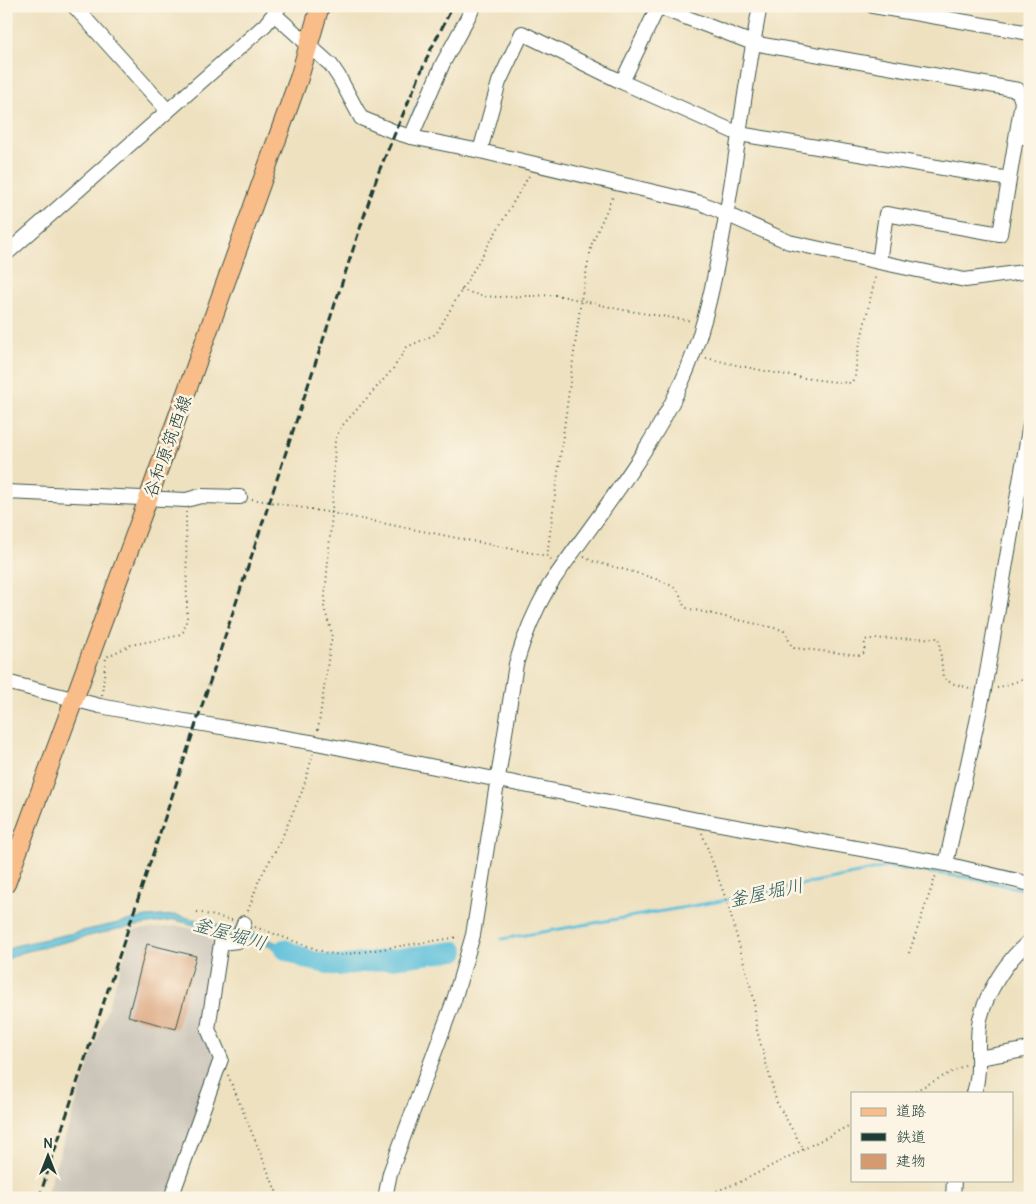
<svg xmlns="http://www.w3.org/2000/svg" width="1036" height="1204" viewBox="0 0 1036 1204" font-family="Delius,'Klee One',sans-serif">
  <style>
    .industrial { fill: #c9c3b8 }
    .water { fill: #5cc0db; stroke: #3e7e88 }
    .lines { fill: none; stroke-linecap: round; stroke-linejoin: round }
    .stream { stroke: #5cc0db; stroke-width: 3 }
    .river { stroke: #5cc0db; stroke-width: 20 }
    .building { fill: #d59a70 }
    .minor-casing { stroke: #3e5649; stroke-width: 16 }
    .major-casing { stroke: #3e5649; stroke-width: 20 }
    .path { stroke: #3e5649; stroke-width: 2; stroke-dasharray: 1 4; stroke-linecap: butt }
    .minor { stroke: #fff; stroke-width: 14 }
    .major { stroke: #f8bd89; stroke-width: 18 }
    .rail { stroke: #1f3d34; stroke-width: 3; stroke-dasharray: 8 4; stroke-linecap: butt }
    .labels { text-anchor: middle; dominant-baseline: central; stroke-width: 5; stroke-linejoin: round; paint-order: stroke }
    .street-label { font-size: 18px; fill: #1f3d34; stroke: #fcf5e5 }
    .water-label { font-size: 19px; font-style: italic; fill: #2e5e5e; stroke: #fcf5e5 }
  </style>
  <rect width="100%" height="100%" fill="#fcf5e5"/>
  <filter id="ink" filterUnits="userSpaceOnUse"><feTurbulence type="fractalNoise" baseFrequency=".02" numOctaves="2"/><feDisplacementMap in="SourceGraphic" scale="10" xChannelSelector="R" yChannelSelector="G"/><feConvolveMatrix kernelMatrix="1 2 1 2 8 2 1 2 1" color-interpolation-filters="sRGB"/></filter>
  <filter id="wash" filterUnits="userSpaceOnUse"><feTurbulence type="fractalNoise" baseFrequency=".0096" numOctaves="4" result="noise"/><feDisplacementMap in="SourceGraphic" scale="20" xChannelSelector="R" yChannelSelector="G"/><feGaussianBlur stdDeviation="1.12" result="paint"/><feColorMatrix in="noise" values="0 0 0 0 0 0 0 0 0 0 0 0 0 0 0 0 0 1.4 0 .05"/><feComposite in="paint" operator="in"/></filter>
  <g filter="url(#wash)">
    <rect width="100%" height="100%" fill="#eee1c0"/>
    <path class="industrial" d="M178,926L204,931L213,942L216,953L203,1030L217,1060L168,1198H45L133,930Z"/>
    <path class="water" d="M176,915L256,934L310,957L308,963L254,940L175,920L118,929L20,953L6,960V951L14,946L146,917Z"/>
    <g class="lines">
      <path class="stream" d="M439,56L466,6
        M413,115L424,89
        M502,939L721,901L887,867L972,878L1030,891"/>
      <path class="river" d="M284,949L309,960L337,966L455,951"/>
    </g>
    <g id="blocks">
      <path class="building" d="M147,944L196,956L176,1029L128,1016Z"/>
    </g>
  </g>
  <g filter="url(#ink)">
    <use href="#blocks" fill-opacity="0" stroke="#3e5649" stroke-width="1"/>
    <g class="lines">
      <g class="minor-casing">
        <path id="minor" d="M74,6L168,111
          M474,6L443,63L411,137L480,151L701,203L789,242L879,262L965,280L1030,271
          M656,6L753,43L1018,90L1022,102L1000,234L886,214L879,262
          M873,6L1030,33
          M274,14L331,65L339,77L361,118L395,132L411,137
          M622,82L658,7
          M1017,136L1030,138
          M480,151L499,82L522,33L622,82L739,134L1009,179
          M6,254L239,48L265,25L280,6
          M6,492L186,500L201,496L240,497
          M6,682L100,706L137,713L316,743L698,820L946,864L1030,884
          M946,864L984,690L1030,424
          M978,1058L1030,1049
          M974,1093C982,1069 975,1043 980,1019C987,991 1008,958 1030,941
          M171,1198L221,1059L208,1029L221,943L238,941L244,923
          M385,1198L390,1173L454,1000L473,935L516,664C524,636 534,612 549,586C594,520 648,457 681,384C701,341 711,296 720,249C736,169 744,87 760,6
          M953,1198L954,1180"/>
      </g>
      <g class="major-casing">
        <path id="major" d="M6,884L148,499L299,78L320,6"/>
      </g>
      <path class="path" d="M461,290L482,296L498,297L557,295L623,310L692,321
        M706,358C754,369 801,380 851,383L855,377L857,357L876,274
        M252,499L332,513L547,556L553,561
        M547,556L581,300L592,243L614,194
        M584,557L592,561C609,566 668,579 677,590C682,596 681,603 686,608L783,630C789,636 788,643 794,648L859,655L864,653L865,640L868,639L939,638L943,677L951,683L973,689
        M997,688L1030,677
        M102,695L106,657L131,645L177,636L184,631L187,617L186,512
        M318,730L332,633L324,608L332,513L335,440L341,427L393,369L407,347L436,334L530,174
        M702,833L728,905L754,999L756,1027L777,1103L804,1150
        M248,911L259,880L280,842L303,789L313,754
        M197,912L232,920
        M255,927L327,953L342,955L459,937
        M909,953L936,875
        M228,1075L279,1198
        M911,1093L965,1065
        M698,1198L740,1182L852,1124"/>
      <use href="#minor" class="minor"/>
      <use href="#major" class="major"/>
      <path class="rail" d="M39,1198L379,171L429,53L453,6"/>
    </g>
  </g>
  <g class="labels">
    <g class="street-label">
      <text transform="translate(167 446) rotate(-70)">谷和原筑西線</text>
    </g>
    <g class="water-label">
      <text transform="translate(766 892) rotate(-12)">釜屋堀川</text>
      <text transform="translate(230 933) rotate(16)">釜屋堀川</text>
    </g>
  </g>
  <rect width="1036" height="1204" fill="none" stroke="#fcf5e5" stroke-width="25"/>
  <rect x="851" y="1092" width="162" height="90" fill="#fcf5e5" stroke="#a4ab9e"/>
  <rect x="861" y="1108" width="25" height="8" fill="#f8bd89" stroke="#a4ab9e"/>
  <text x="896" y="1116" font-size="15" fill="#1f3d34">道路</text>
  <rect x="861" y="1133" width="25" height="8" fill="#1f3d34" stroke="#a4ab9e"/>
  <text x="896" y="1142" font-size="15" fill="#1f3d34">鉄道</text>
  <rect x="861" y="1154" width="25" height="15" fill="#d59a70" stroke="#a4ab9e"/>
  <text x="896" y="1166" font-size="15" fill="#1f3d34">建物</text>
  <g transform="translate(48 1156)" stroke="#fcf5e5" stroke-width="4" paint-order="stroke">
  <path d="M0-4L9 19L0 12L-9 19Z" fill="#1f3d34"/>
  <text y="-8" font-size="14" font-weight="bold" text-anchor="middle" fill="#1f3d34">N</text>
  </g>
</svg>
